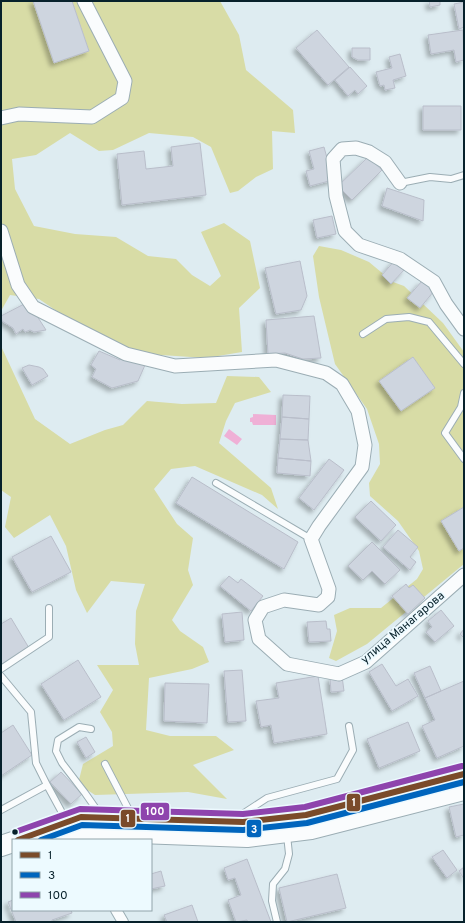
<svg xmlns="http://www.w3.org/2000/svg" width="465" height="923" viewBox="0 0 465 923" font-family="Overpass,sans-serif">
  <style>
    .green { fill: #d8dca6; fill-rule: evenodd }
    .water { fill: #efb0d6 }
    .building { fill: #ced5df; stroke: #b9beca; filter: url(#shadow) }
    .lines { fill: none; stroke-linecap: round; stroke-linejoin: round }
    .service-casing { stroke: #9badb4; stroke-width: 8 }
    .pedestrian-casing { stroke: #9badb4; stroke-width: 12 }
    .minor-casing { stroke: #9badb4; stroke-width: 15 }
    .primary-casing { stroke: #9badb4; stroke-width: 22 }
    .service { stroke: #fafcfd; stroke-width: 6 }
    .pedestrian { stroke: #fafcfd; stroke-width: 10 }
    .minor { stroke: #fafcfd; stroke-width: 13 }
    .primary { stroke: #fafcfd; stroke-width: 20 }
    .bus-1-casing { stroke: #edfaff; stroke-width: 9 }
    .bus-2-casing { stroke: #edfaff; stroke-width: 9 }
    .bus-3-casing { stroke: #edfaff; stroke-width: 9 }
    .bus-1 { stroke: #7a4b2a; stroke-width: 6 }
    .bus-2 { stroke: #0065bd; stroke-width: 6 }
    .bus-3 { stroke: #8e44ad; stroke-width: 6 }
    .bus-dot { fill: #07212b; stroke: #edfaff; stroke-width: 1.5 }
    .labels { text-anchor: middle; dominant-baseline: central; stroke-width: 3.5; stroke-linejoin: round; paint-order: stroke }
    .street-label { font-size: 12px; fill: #07212b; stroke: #edfaff }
    .line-badge { stroke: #edfaff; stroke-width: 1.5 }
    .badge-label { font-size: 11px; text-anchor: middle; font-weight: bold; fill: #fff }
  </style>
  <defs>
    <filter id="shadow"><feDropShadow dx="-3.5" dy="3.5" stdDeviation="2" flood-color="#0004"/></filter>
  </defs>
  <rect width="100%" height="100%" fill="#deecf1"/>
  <path class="green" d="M1,1H33L54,63L89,51L72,1H220L239,35L246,70L293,110L295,133L272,131L273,169L256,177L238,191L230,193L211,147L193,137L149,133L113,150L99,151L70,133L36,155L12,159L15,189L34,226L75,234L116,237L148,256L176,259L192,275L210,286L221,276L201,232L224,223L250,241L260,288L239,308L242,352L206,358L146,354L99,338L61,314L39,299L10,295L1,311Z
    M319,246L341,250L369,262L393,282L404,286L443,323L464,352V507L441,521L459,551L464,548V564L367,644L336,661L329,658L337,631L334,615L350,608H381L417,579L423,569L419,551L398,521L370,496L369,483L380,464L379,444L367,409L335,364L319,297L313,256ZM413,357L434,387L401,411L379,381Z
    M1,346L35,419L70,444L105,430L123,425L147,401L182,404L216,403L227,376L259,377L271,392L235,403L226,421L219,443L271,488L278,509L262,495L195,466L171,469L154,489L177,524L193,538L188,570L193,585L172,620L180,631L203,647L209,662L192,669L149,678L146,730L170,736H216L234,750L193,765L227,799L188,792L95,795L78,784L83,764L113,746L112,732L100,712L113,690L97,665H139L135,644L136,611L145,584L111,581L87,613L76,590L66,546L50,515L14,538L5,527L11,497L1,490Z"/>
  <path class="water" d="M253,414L276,415V425H253L252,422H250V418L253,417Z
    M229,429L242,439L237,445L224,436Z"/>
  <path class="building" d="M33,1H72L89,51L54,63Z
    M429,1H440V5L430,7Z
    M464,2V27L459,29L454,4Z
    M317,30L349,67L328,85L296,48Z
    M463,30L464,60L456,62L454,50L431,54L428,35Z
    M352,48H370V60H358L352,57Z
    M400,54L406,76L393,80L395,88L385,90L384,85L380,86L376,72L392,68L389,57Z
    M350,67L367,86L358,94L355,90L348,96L335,80Z
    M423,106H461V130H423Z
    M200,143L206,195L122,205L117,154L144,151L146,169L173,166L171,147Z
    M324,147L333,180L310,186L306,171L314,169L309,151Z
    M368,157L382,170L352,200L338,186Z
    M387,188L424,200L423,221L382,206Z
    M332,216L336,234L317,238L313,220Z
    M395,260L405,269L391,284L382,275Z
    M300,261L307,296L301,310L276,314L265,268Z
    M422,281L434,291L420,308L407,298Z
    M28,302L46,330L34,332L30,330L25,332L23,329L16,334L13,328L2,321L1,316Z
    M314,316L321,358L303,359L285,353L268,354L266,320Z
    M99,351L120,360L125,355L145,365L138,381L112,388L92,377L96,369L91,365Z
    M413,357L435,388L401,411L379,381Z
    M29,365L39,367L43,369L48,376L32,385L22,368Z
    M283,395L310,396L309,419L282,417Z
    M282,417L309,419L308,440L280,439Z
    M280,439L308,440L311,461L278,458Z
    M278,458L311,461L310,476L277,473Z
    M329,459L344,470L314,510L299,498Z
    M192,477L298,542L284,569L176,503Z
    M371,501L396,525L381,541L355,517Z
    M464,507V548L459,551L441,521Z
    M398,530L418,547L410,557L416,562L410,570L383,547Z
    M51,536L71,572L32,592L12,557Z
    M372,542L400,570L385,584L372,571L363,580L348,566Z
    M229,576L238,583L241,579L263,596L251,611L220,586Z
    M406,584L409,588L413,585L425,598L408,614L392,596Z
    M441,610L454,626L435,642L426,632L432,627L428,621Z
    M242,612L244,640L225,642L222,614Z
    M11,618L29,648L1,665V624Z
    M326,621L327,629H330L331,641L309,642L307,622Z
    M464,629V638L460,634Z
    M78,660L101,697L64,720L41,684Z
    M382,664L396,686L408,679L418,696L392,711L369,672Z
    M430,666L441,691L425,698L414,673Z
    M242,670L246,721L228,722L224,671Z
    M318,676L327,734L274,743L271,725L261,727L256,701L279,698L276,683Z
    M342,676L344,691L331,692L330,678Z
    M464,681V746L437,758L422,726L435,720L425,698Z
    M165,683L209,684L207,723L164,721Z
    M408,722L420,751L379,768L367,739Z
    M13,725L32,755L1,776V733Z
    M86,737L95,752L86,758L77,742Z
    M61,772L82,794L71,804L50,782Z
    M464,804V835L456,837L449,807Z
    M443,850L457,870L447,878L432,857Z
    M247,859L271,922H248L247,920L236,922L228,900L241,895L235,878L228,880L224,868Z
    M464,867V879L459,871Z
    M161,871L165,886L151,889V874Z
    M337,874L346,908L287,922L279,888Z
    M13,900V910H71L72,913L52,920V922H16L8,902Z
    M192,905L198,922H167L164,915Z"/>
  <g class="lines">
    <g class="service-casing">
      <path id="service" d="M400,183L430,177L451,179L464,175
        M363,334L386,319L409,317L429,322L464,364
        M464,393L461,407L445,433L464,459
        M216,483L311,539
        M1,669L49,637V608
        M1,676L31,712L36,763L47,785
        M91,729L79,727L58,740L56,751L62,763L85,793L99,813
        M105,764L131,814
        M1,810L47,785L66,820
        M244,819V813L267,798L337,779L353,750L349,726
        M277,922L272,901L273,884L285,869L289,854L287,835"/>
    </g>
    <g class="pedestrian-casing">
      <path id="pedestrian" d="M116,910L123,922"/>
    </g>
    <g class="minor-casing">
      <path id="minor" d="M1,118L19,114L92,117L122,98L125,81L84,1
        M400,183L385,162L369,152L356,148L342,149L333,159L336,196L345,231L359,245L400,259L434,282L446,304L464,329
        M1,231L18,285L33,307L126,354L175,366L276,360L326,373L342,384L358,411L365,445L362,467L319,526L311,539L329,589L328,597L319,605L284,600L263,607L255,620L259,639L287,664L339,674L366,662L464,575"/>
    </g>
    <g class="primary-casing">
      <path id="primary" d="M18,840L81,817L243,822L306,815L464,774
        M58,840L85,831L247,837L311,829L464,790
        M1,846L13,842"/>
    </g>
    <use href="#service" class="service"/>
    <use href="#pedestrian" class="pedestrian"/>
    <use href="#minor" class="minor"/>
    <use href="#primary" class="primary"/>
    <g class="bus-1-casing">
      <path id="bus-1" d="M18,840L81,817L243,822L306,815L464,774"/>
    </g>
    <g class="bus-2-casing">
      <path id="bus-2" d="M41,840L82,825L243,830L307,823L464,782"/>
    </g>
    <g class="bus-3-casing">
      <path id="bus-3" d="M15,832L80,809L243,814L305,807L462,766"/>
    </g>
    <use href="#bus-1" class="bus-1"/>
    <use href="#bus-2" class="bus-2"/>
    <use href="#bus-3" class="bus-3"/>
  </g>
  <circle class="bus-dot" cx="15" cy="832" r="3.5"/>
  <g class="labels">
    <g class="street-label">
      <text transform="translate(403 628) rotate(-40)">улица Манагарова</text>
    </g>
  </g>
  <g class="line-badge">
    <rect x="346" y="793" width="15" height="19" rx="4" fill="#7a4b2a"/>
    <rect x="140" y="802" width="30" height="19" rx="4" fill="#8e44ad"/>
    <rect x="120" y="809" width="16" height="19" rx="4" fill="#7a4b2a"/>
    <rect x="246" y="819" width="16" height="19" rx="4" fill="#0065bd"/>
  </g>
  <g class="badge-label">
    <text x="354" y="806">1</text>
    <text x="155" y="815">100</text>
    <text x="128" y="822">1</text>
    <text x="254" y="833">3</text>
  </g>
  <rect width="465" height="923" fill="none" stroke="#07212b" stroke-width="4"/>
  <rect x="12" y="839" width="140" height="72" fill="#edfaff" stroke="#91a3aa"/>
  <rect x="20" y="852" width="20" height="6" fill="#7a4b2a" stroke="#91a3aa"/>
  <text x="48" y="859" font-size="12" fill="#07212b">1</text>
  <rect x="20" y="872" width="20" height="6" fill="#0065bd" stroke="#91a3aa"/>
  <text x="48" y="879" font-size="12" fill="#07212b">3</text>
  <rect x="20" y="892" width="20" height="6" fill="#8e44ad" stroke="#91a3aa"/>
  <text x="48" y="899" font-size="12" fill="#07212b">100</text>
</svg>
